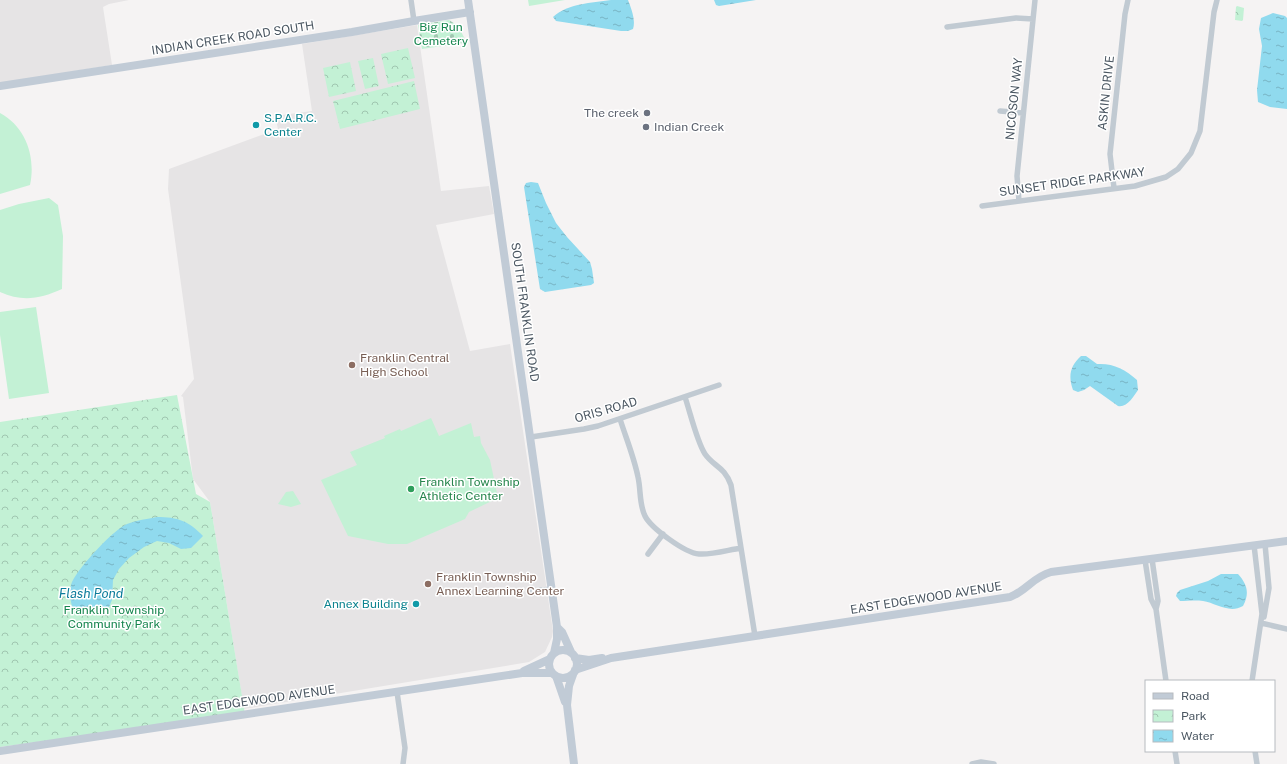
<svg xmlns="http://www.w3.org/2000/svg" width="1287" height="764" viewBox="0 0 1287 764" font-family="'Public Sans',sans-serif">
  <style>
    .education { fill: #e6e4e5 }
    .green { fill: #c3f1d5 }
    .cemetery { fill: url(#cemetery-stones) }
    .park { fill: url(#park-crowns) }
    .water { fill: url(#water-ripples) }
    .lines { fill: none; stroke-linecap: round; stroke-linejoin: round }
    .street { stroke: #c1cad2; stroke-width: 5.5 }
    .secondary { stroke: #c1cbd6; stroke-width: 8 }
    .worship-dot { fill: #6b7280; stroke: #fff; stroke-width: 1.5 }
    .culture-dot { fill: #0f9aa8; stroke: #fff; stroke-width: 1.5 }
    .education-dot { fill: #8d6e63; stroke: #fff; stroke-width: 1.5 }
    .leisure-dot { fill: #2e9e5b; stroke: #fff; stroke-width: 1.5 }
    .labels { text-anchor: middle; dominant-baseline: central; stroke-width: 3; stroke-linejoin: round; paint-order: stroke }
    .park-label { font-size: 12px; fill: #17864f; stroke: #fff }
    .street-label { font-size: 12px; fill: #4a5661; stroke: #fff }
    .worship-label { font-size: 12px; fill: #5b616d; stroke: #fff; text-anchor: end }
    .culture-label { font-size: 12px; fill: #0d838f; stroke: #fff; text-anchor: start }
    .education-label { font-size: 12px; fill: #785e54; stroke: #fff; text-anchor: start }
    .leisure-label { font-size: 12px; fill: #27864d; stroke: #fff; text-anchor: start }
    .water-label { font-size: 13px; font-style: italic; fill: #0c7c9b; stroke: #fff }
  </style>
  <defs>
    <pattern id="cemetery-stones" width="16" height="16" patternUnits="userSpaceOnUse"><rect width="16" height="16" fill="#c3f1d5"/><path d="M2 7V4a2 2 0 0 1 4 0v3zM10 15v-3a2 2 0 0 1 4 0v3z" fill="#a0c6b0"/></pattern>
    <pattern id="park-crowns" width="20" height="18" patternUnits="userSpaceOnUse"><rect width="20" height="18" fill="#c3f1d5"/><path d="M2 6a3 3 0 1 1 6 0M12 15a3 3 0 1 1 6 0" fill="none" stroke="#a0c6b0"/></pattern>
    <pattern id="water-ripples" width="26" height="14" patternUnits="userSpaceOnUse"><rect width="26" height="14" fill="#90daee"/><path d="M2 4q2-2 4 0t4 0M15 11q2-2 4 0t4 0" fill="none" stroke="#78b4c4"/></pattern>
  </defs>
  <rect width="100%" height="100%" fill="#f5f3f3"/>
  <path class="education" d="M0,0H129L109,4L103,7L112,65L0,83Z
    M417,25L441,191L489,186L494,214L436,225L470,351L510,344L553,631L552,637L545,652L529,662L244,709L210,502L193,479L183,397L181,396L194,379L168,189L169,169L278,129L275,116L312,111L302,44Z"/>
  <path class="green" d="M528,0H565L529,6Z
    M0,113C26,127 36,157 30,185L0,194Z
    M49,198L58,205L63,236L62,289C40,299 22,302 0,292V210L19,204Z
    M36,307L49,393L9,399L0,335V312Z
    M431,418L439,436L471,423L474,437L480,436L481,443L490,460L498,498L469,512L465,519L407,544H388L348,536L321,480L357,465L350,452L385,438L384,436L400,429L401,431Z
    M293,491L301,504L291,507L278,504L286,492Z"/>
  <path class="cemetery" d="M449,20L458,26L465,39L463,43L422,49L418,25Z"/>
  <path class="park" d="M1237,6L1244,8L1243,20L1242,21L1235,20L1236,7Z
    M408,48L415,78L388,84L381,54Z
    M373,58L379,86L365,89L358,61Z
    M350,62L356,91L329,97L323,68Z
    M414,81L420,109L340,129L333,101Z
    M177,395L196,494L210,502L245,714L0,747V422Z"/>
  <path class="water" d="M611,0H628C631,8 636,20 633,29L628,31H621L556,21L553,17C569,3 591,3 611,0Z
    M714,0H756L719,6L716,5Z
    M1273,13L1285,16L1287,18V109L1270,107L1258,102L1257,90L1262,46L1259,29L1261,18Z
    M531,182L538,183L546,203L556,223L567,237L590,262L592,269L594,283L591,285L545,292L540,289L524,187L526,183Z
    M1081,356H1086L1097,364C1113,363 1125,369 1137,380L1138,390C1134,396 1127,408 1118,406L1090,386L1084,390L1078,392L1073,390C1068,376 1070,366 1081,356Z
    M157,517C178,517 189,521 203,536L191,548L181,549L169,543L157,541L144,547L129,558L119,569L113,580L112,600L109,607L102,613L92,614L81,613L72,606C70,599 69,589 72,582C79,567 113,530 127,524C137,520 147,519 157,517Z
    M1221,574H1238C1247,584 1250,593 1243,606C1229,614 1216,603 1203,601C1195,600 1187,601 1180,601L1176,596L1177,593L1180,590L1208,581Z"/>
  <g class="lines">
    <path class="street" d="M411,0L414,21
      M947,27L1016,18L1033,19
      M1000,111L1023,113
      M1114,188L1110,154L1125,14L1128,0
      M1019,201L1017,176L1035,0
      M982,206L1135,186L1166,177L1178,169L1191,153L1200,131L1214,12L1217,0
      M685,397C690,412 697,442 705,454C714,467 724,466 731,485L755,636
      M620,419C626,438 634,457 638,477C641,490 639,504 645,516C651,528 685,553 699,554C712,555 728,550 741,548
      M531,437L584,429L598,426L719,385
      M648,554L663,534
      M1152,559L1158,601L1156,609L1166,681
      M1145,560L1151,599L1156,609
      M533,591L552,589
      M1264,617L1269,588L1265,544
      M1261,623L1287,629
      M1252,681L1262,614L1254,545
      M397,692L405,748L403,764
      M1175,751L1177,764
      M1255,751L1257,764
      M972,764L981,762L994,764"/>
    <path class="secondary" d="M468,0L557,627V639L554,653
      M0,86L352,32L414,21L470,12
      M557,627L562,632L571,652
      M549 664a14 14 0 1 1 28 0a14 14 0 1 1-28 0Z
      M575,658L589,660L602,658
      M575,670L611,658L1010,597C1026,591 1033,577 1051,572L1287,541
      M524,671L550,659
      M574,672L569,686L567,705L574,764
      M556,676L565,702
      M0,751L522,673H552"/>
  </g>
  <g class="worship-dot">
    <circle cx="647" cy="113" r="4"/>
    <circle cx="646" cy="127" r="4"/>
  </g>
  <g class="culture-dot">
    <circle cx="256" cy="125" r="4"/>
    <circle cx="416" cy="604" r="4"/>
  </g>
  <g class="education-dot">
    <circle cx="352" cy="365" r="4"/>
    <circle cx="428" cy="584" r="4"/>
  </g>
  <circle class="leisure-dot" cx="411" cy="489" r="4"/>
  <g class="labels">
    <g class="park-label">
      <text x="441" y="27">Big Run<tspan x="441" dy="14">Cemetery</tspan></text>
      <text x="114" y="610">Franklin Township<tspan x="114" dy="14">Community Park</tspan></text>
    </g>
    <g class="street-label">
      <text transform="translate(233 38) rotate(-9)">INDIAN CREEK ROAD SOUTH</text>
      <text transform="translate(1106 93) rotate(-84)">ASKIN DRIVE</text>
      <text transform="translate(1014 99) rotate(-84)">NICOSON WAY</text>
      <text transform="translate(1072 182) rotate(-8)">SUNSET RIDGE PARKWAY</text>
      <text transform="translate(525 312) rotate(82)">SOUTH FRANKLIN ROAD</text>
      <text transform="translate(606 410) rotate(-16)">ORIS ROAD</text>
      <text transform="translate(926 598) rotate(-9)">EAST EDGEWOOD AVENUE</text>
      <text transform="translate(259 700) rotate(-8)">EAST EDGEWOOD AVENUE</text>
    </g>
    <g class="worship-label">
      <text x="639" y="113">The creek</text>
      <text x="654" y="127" text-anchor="start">Indian Creek</text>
    </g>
    <g class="culture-label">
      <text x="264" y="118">S.P.A.R.C.<tspan x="264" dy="14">Center</tspan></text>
      <text x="408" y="604" text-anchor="end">Annex Building</text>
    </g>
    <g class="education-label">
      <text x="360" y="358">Franklin Central<tspan x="360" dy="14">High School</tspan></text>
      <text x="436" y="577">Franklin Township<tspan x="436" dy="14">Annex Learning Center</tspan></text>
    </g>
    <g class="leisure-label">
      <text x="419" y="482">Franklin Township<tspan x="419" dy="14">Athletic Center</tspan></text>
    </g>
    <g class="water-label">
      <text x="91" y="593">Flash Pond</text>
    </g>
  </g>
  <rect x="1145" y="680" width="130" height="72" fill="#ffffff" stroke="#b7bbc0"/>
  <rect x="1153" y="693" width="20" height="6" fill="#c1cbd6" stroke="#b7bbc0"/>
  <text x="1181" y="700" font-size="12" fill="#4a5661">Road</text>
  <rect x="1153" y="710" width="20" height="12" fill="url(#park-crowns)" stroke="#b7bbc0"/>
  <text x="1181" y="720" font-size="12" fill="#4a5661">Park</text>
  <rect x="1153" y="730" width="20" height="12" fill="url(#water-ripples)" stroke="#b7bbc0"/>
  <text x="1181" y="740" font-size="12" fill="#4a5661">Water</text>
</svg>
